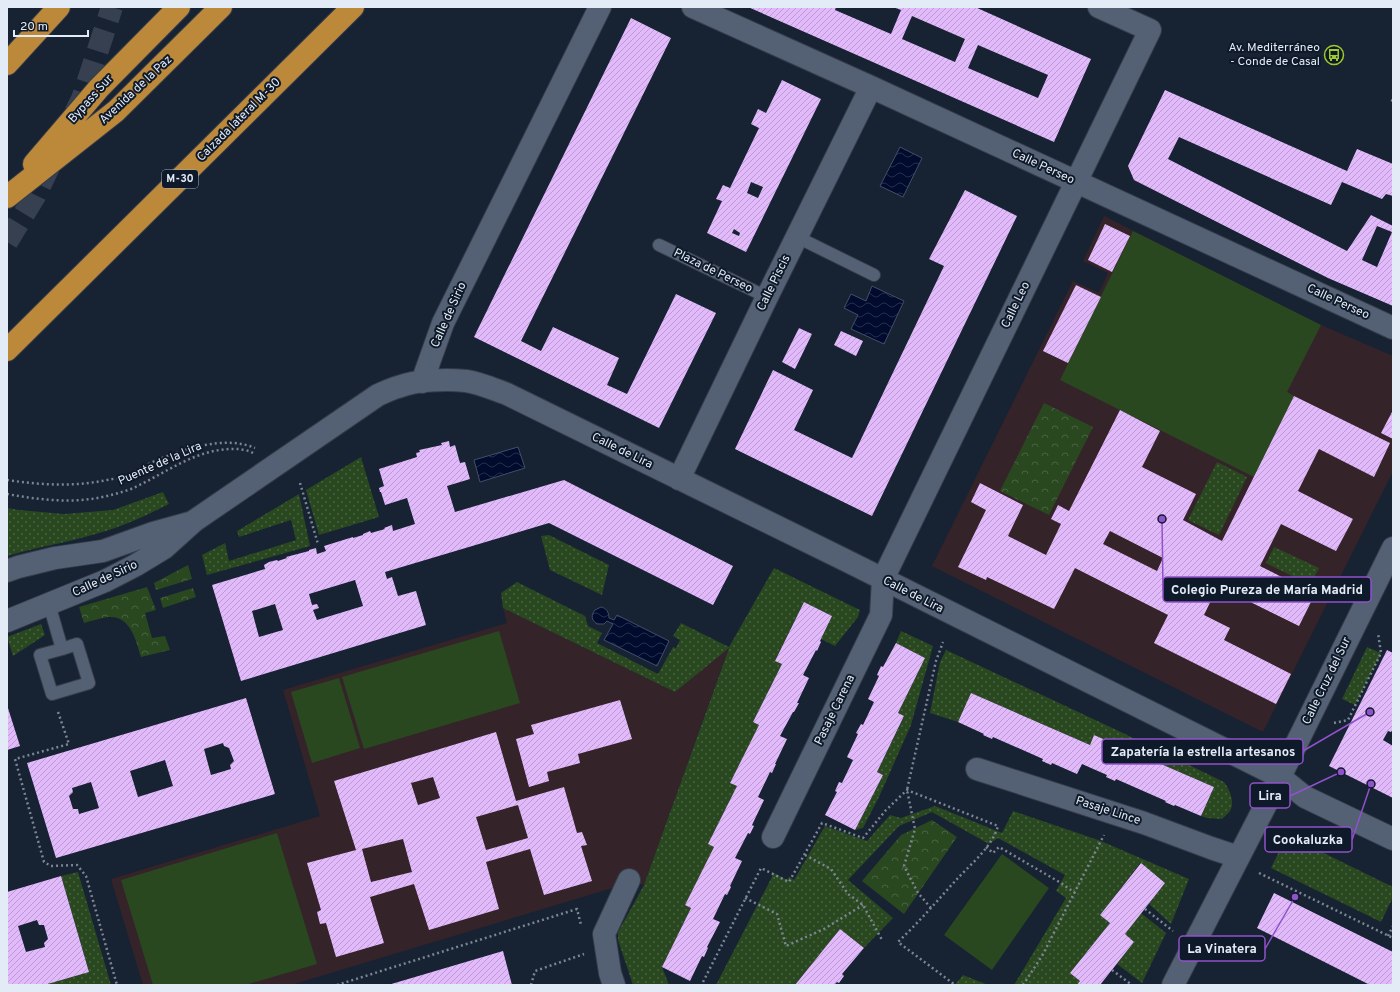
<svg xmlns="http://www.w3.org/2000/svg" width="1400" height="992" viewBox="0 0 1400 992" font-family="Overpass,sans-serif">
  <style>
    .education { fill: #35232a }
    .park { fill: url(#park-crowns) }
    .garden { fill: url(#garden-dots) }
    .pitch { fill: #294820 }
    .water { fill: url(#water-waves); stroke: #444e69 }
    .building { fill: url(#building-hatch); fill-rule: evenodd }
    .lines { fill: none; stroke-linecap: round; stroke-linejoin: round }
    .highway-tunnel { stroke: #364050; stroke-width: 22; stroke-dasharray: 22 11; stroke-linecap: butt }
    .lane-casing { stroke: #353c4a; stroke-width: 14 }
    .street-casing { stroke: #353c4a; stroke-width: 24 }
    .highway-casing { stroke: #353c4a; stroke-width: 24 }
    .path { stroke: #7c8593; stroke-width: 2.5; stroke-dasharray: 2 3; stroke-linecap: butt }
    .lane { stroke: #546174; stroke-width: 12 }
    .street { stroke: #546174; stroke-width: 22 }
    .highway { stroke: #bc8839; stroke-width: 22 }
    .labels { text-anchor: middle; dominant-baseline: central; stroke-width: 4; stroke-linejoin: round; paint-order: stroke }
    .shield { fill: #0e1929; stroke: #a3acb8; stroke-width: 1 }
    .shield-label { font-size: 11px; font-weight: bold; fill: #e3ebf6 }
    .poi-label { font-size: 12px; fill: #e3ebf6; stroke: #0e1929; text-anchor: end }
    .street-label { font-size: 12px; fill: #e3ebf6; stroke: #0e1929 }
    .leader { fill: none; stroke: #9052ca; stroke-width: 1.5 }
    .callout-dot { fill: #9052ca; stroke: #0e1929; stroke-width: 1.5 }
    .callout { fill: #0e1929; stroke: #9052ca; stroke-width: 1.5 }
    .callout-label { font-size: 13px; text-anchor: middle; font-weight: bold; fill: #e3ebf6 }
  </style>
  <defs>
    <pattern id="park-crowns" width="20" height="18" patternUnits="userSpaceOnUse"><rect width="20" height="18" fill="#294820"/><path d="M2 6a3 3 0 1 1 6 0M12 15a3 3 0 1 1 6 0" fill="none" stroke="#486341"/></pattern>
    <pattern id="garden-dots" width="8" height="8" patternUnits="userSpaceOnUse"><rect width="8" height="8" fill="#294820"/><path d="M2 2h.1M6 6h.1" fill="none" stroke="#486341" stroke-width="1.8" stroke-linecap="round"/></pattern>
    <pattern id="water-waves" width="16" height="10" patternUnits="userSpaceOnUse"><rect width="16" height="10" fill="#000b2d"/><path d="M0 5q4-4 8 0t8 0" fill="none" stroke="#252f4c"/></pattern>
    <pattern id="building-hatch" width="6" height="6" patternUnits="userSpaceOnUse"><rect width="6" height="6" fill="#e2bafb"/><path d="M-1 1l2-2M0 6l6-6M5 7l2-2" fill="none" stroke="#ba9dcf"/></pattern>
  </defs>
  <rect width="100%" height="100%" fill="#172233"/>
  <path class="education" d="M1104,216L1321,325L1393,356V471L1263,732L932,566L1073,281L1099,293L1108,273L1083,261Z
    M503,608L675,692L729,647L644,885L622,878L619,886L291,985H143L111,879L320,816L283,690L507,623Z"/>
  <path class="park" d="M1044,403L1093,427L1049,515L1000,491Z
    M188,565L192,579L156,590L154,583Z
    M147,587L156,610L145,613L152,638L165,636L170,650L141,657C136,641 131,615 108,617C100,618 92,621 84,623L79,607Z
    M193,588L196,597L163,608L160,598Z
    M932,820L957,837L904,914L862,881L901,835Z"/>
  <path class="garden" d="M361,457L379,517L319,535L306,490Z
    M1217,462L1247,477L1219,535L1188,520Z
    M163,492L169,504C149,514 130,523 109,530C76,541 41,546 7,556V508L19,510L64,514L113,510Z
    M299,494L310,546L207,575L202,555L225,543L229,561L296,540L291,520L239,537L237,531Z
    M549,535L609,565L602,595L550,570L541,536Z
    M1274,547L1319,568L1310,585L1266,563Z
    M774,568L860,610L858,617L835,646L821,639L832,616L804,602L775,660L782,664L753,722L759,725L730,783L737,786L708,844L714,847L685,905L691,908L662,967L669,985H633L618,940V932L644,885L729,648L675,692L503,608L501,593L517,582L585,616L588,626L602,633L597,643L658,674L673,647L676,648L680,640L673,636L681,623L729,647Z
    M41,624L45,635L13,656L7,637Z
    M901,631L933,646L911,725L879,797L863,828L855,830L883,775L877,772L904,717L898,713L925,658L896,643Z
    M1367,647L1381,653L1355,705L1342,699Z
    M946,650L1123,733L1224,782C1230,790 1235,802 1230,811C1228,814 1225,816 1222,819L1207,818L1201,816L1214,787L1094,735L1090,745L971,693L958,722L930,713L940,662Z
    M935,806L1002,833L1013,811L1101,841L1189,879L1171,924L1149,904L1165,883L1140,863L1100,915L1110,923L1070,973L1080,981L1077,985H1014L1066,898L1056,891L1065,875L998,838L989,844L932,812L899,826L848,880L893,918L864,948L840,929L795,985H716L774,873L787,880L789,877L794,880L825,826L867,841L890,815L901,818Z
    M1287,835L1393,887V897L1381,922L1271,868Z
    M78,872L111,985H44L89,971L61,876Z
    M1141,913L1166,933L1142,983L1117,964L1134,942L1125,934Z
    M963,975L988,985H955Z"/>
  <path class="pitch" d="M1133,231L1321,325L1287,392L1294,396L1254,477L1060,380Z
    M499,631L520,703L364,749L342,677Z
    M339,678L360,748L312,763L291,692Z
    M277,833L317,964L245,985H153L121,880Z
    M1002,854L1049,888L992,970L944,935Z"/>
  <path class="water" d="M900,147L922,158L903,197L880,186Z
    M872,286L904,301L884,344L851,329L858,315L844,308L851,294L866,301Z
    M518,447L525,468L480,482L474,460Z
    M601,607C606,608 609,612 609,618L614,620L617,615L669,641L657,666L604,640L613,624L607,621L604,624H597C591,620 591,615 595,610Z"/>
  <path class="building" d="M748,7H836L835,10L891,34L901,10L893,7H975L1091,59L1054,142ZM912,16L965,39L955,62L902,39ZM978,45L1048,75L1038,98L968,68Z
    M631,18L671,38L521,341L541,351L553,327L619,358L607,385L627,394L676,294L716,313L659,428L474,337Z
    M782,80L821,99L746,252L707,233L722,201L716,199L723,185L730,188L759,128L751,124L758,109L766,113ZM751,182L763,187L758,198L747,193ZM734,229L740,233L739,236L732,233Z
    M1165,90L1347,171L1357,149L1393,164V196L1386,194L1382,199L1342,182L1331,205L1179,137L1168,159L1347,251L1371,215L1393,226V306L1328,278L1134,180L1128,166ZM1377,226L1392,232L1377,267L1362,260Z
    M965,190L1017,216L872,516L735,449L773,370L813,390L794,430L852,458L944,266L929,259Z
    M1105,224L1130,236L1112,272L1088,260Z
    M1076,285L1101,297L1068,363L1043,351Z
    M799,328L812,334L795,369L782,362Z
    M841,331L863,341L856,356L834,345Z
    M1294,396L1390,443L1374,477L1319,449L1298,491L1353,519L1336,551L1281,524L1260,566L1315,594L1299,626L1218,586L1204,615L1230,628L1224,640L1291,674L1276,704L1154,643L1168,615L1075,568L1054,609L987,577L986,580L958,567L986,510L971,502L980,483L1023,505L1008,536L1046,555L1061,524L1051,519L1058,505L1069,511L1120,410L1160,431L1142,467L1196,494L1183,520L1222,541ZM1110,531L1163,558L1157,571L1103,544Z
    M1393,410V439L1381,433Z
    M449,441L450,447L455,445L460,463L465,462L470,479L447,486L455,512L564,480L733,566L713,605L549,523L385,572L387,579L392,577L398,596L416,591L426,625L241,681L212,585L265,569L264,565L269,562L277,560L278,561L287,558L286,557L309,551V550L316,548L317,554L326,551L324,546L353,537V538L363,535V534L370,531L371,533L385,529L384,528L392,525L393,531L415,524L407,498L385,505L381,492H380L379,488L384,486L379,469L417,457L416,453L420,452L419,450L442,445L441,443ZM355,580L363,606L317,620L313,610L319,608L317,604L312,605L309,594ZM275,604L283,630L259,637L252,611Z
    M804,602L832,616L820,641L821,642L817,651L816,650L803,675L809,678L797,703H799L794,712H793L780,736L787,739L775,764H776L772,773L770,772L758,797L764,800L752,825L754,826L750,834L748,833L735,858L742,861L730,886L731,887L727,895L725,894L713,919L720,922L707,947L708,948L704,957L702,956L690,981L662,967L691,908L685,905L714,847L708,844L737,786L730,783L759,725L753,722L782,664L775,661Z
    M896,643L925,658L898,713L904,716L877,772L883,775L855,830L825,815L837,792L835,791L839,782L842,783L853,760L847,757L858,734L856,733L861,724L863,725L874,702L868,699L879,676L877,675L881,666L883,667Z
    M1387,650L1393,653V729L1391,732L1388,731L1383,740L1393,746V798L1329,766Z
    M971,693L1090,745L1094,735L1214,787L1201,816L1175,805L1174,806L1165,802L1166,801L1116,779L1115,781L1106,777L1107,775L1082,764L1077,774L1052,763L1051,765L1042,761L1043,759L993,737L992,739L983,735L984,734L958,722Z
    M246,698L275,794L56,858L27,763ZM223,743L224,746L229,748L234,761L230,765L231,769L211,775L204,749ZM165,760L173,786L138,797L130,771ZM91,782L99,808L79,814L78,809H73L69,796L73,792L72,788Z
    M620,700L632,739L578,754L580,763L547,772L549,781L529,787L516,739L534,734L531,725Z
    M7,705L20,746L7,750Z
    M496,732L516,801L564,787L577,833L582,832L587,845L581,846L592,881L544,895L530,849L486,862L499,909L429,930L414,884L370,897L384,943L336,957L326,923L320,924L317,912L321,910L307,863L356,850L334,781ZM433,777L440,798L418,805L411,783ZM518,805L528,838L486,850L476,817ZM403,839L412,872L371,882L362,849Z
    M1141,863L1165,883L1125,934L1134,942L1100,985H1077L1080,981L1070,973L1110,923L1100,915Z
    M61,876L89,972L44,985H7V892ZM37,920L39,925H44L48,939L44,943L45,947L26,952L18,926Z
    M1274,893L1393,952V985H1370L1257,928Z
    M840,929L864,948L842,974L844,976L839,983L837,982L834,985H795Z
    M503,951L512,985H388Z"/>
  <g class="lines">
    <path class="highway-tunnel" d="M75,113L82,99L112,7
      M7,242L35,196L54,157"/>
    <g class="lane-casing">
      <path id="lane" d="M797,237L874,275
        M659,245L767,297
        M49,604L62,649L77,644L89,683L52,694L40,655L62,649"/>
    </g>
    <g class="street-casing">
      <path id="street" d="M693,7L871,87L1393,328
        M422,382L443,323L600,7
        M679,479L767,297L871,87
        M7,571L18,567L55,558L103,551L153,533L189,523
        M7,621L105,581L136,565L164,548L194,521L378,395C385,392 391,389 398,387C416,380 446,379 466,381C480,383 493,389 507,394L841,558L1280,777L1305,797L1393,839
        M977,769L1144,823L1211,848L1238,857
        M773,837L881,615L883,579L1150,30L1099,7
        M614,985L610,973L604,934L629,880
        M1173,985L1280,777L1393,548"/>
    </g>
    <g class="highway-casing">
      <path id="highway" d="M7,64L59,7
        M34,164L99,88L179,7
        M7,197L116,111L221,7
        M7,350L353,7"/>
    </g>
    <path class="path" d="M1391,100L1393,101
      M7,480C41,485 74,487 107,480C113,479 119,478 125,476C135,473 145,465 155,461C183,449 225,435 255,448
      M300,483L318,544
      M7,494C40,500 74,504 107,496C115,494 123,492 131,489C165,474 196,448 235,449C241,449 248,450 253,453
      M58,712L69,744L15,759L44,862L51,866L77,865L86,876L117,985
      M1334,723L1348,720L1381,653L1378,633
      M986,847L993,853L999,847L1061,883L1075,893
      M805,855L831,869L848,894L863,905L882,940
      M1259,873L1393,938
      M745,898L777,914L786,946L824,929L863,905
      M931,908L918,893L904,866L915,829L907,790L936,661L943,642
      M1145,909L1173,931
      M1388,936L1393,926
      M1112,970L1132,985
      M703,982L761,868L789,882L822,823L863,838L886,810L907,790L998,826C992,847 972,863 957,879C938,900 919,922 898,942L955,985
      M337,985L577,909L581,925
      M531,985L535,971L584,954
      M1023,985L1042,956L1104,835"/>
    <use href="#lane" class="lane"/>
    <use href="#street" class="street"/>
    <use href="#highway" class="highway"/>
  </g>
  <defs>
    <g id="bus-ring" transform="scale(1)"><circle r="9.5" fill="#0e1929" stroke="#a1c92b" stroke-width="1.5"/><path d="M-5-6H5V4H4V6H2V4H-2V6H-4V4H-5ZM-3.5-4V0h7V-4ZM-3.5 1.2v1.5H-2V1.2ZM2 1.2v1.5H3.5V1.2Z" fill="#a1c92b"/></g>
  </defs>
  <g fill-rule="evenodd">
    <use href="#bus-ring" x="1334" y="55"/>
  </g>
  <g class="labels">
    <rect class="shield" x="162" y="170" width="36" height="18" rx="3"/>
    <g class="shield-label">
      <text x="180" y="179">M-30</text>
    </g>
    <g class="poi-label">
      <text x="1320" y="48">Av. Mediterráneo<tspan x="1320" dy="14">- Conde de Casal</tspan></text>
    </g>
    <g class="street-label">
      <text transform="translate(136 90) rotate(-43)">Avenida de la Paz</text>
      <text transform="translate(91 99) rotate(-48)">Bypass Sur</text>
      <text transform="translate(239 120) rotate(-45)">Calzada lateral M-30</text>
      <text transform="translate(1043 167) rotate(25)">Calle Perseo</text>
      <text transform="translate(713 271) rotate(26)">Plaza de Perseo</text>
      <text transform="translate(774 283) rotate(-64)">Calle Piscis</text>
      <text transform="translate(1338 302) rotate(25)">Calle Perseo</text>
      <text transform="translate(1016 305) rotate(-64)">Calle Leo</text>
      <text transform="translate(449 315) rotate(-66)">Calle de Sirio</text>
      <text transform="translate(622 451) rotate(26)">Calle de Lira</text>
      <text transform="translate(160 464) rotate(-24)">Puente de la Lira</text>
      <text transform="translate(105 579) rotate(-25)">Calle de Sirio</text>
      <text transform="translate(913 595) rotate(27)">Calle de Lira</text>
      <text transform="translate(1327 681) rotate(-64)">Calle Cruz del Sur</text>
      <text transform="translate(835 710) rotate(-64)">Pasaje Carena</text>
      <text transform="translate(1108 811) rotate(18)">Pasaje Lince</text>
    </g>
  </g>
  <path class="leader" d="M1162 519L1163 590M1370 712L1303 751M1341 772L1290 796M1371 784L1352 840M1295 897L1265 949"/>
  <g class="callout-dot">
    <circle cx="1162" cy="519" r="4"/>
    <circle cx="1370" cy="712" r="4"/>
    <circle cx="1341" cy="772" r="4"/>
    <circle cx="1371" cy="784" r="4"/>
    <circle cx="1295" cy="897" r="4"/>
  </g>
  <g class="callout">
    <rect x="1163" y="577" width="208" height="25" rx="4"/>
    <rect x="1102" y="739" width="201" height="25" rx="4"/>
    <rect x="1250" y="783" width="40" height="25" rx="4"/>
    <rect x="1265" y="827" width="87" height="25" rx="4"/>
    <rect x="1179" y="936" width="86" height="25" rx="4"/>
  </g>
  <g class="callout-label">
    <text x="1267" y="594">Colegio Pureza de María Madrid</text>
    <text x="1203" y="756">Zapatería la estrella artesanos</text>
    <text x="1270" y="800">Lira</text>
    <text x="1308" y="844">Cookaluzka</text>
    <text x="1222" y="953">La Vinatera</text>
  </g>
  <rect width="1400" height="992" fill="none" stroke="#e3ebf6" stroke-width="16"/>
  <path d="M14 30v6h74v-6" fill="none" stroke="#e3ebf6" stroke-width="2"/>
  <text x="20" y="30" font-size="12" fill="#e3ebf6" stroke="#0e1929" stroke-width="3" paint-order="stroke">20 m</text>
</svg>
